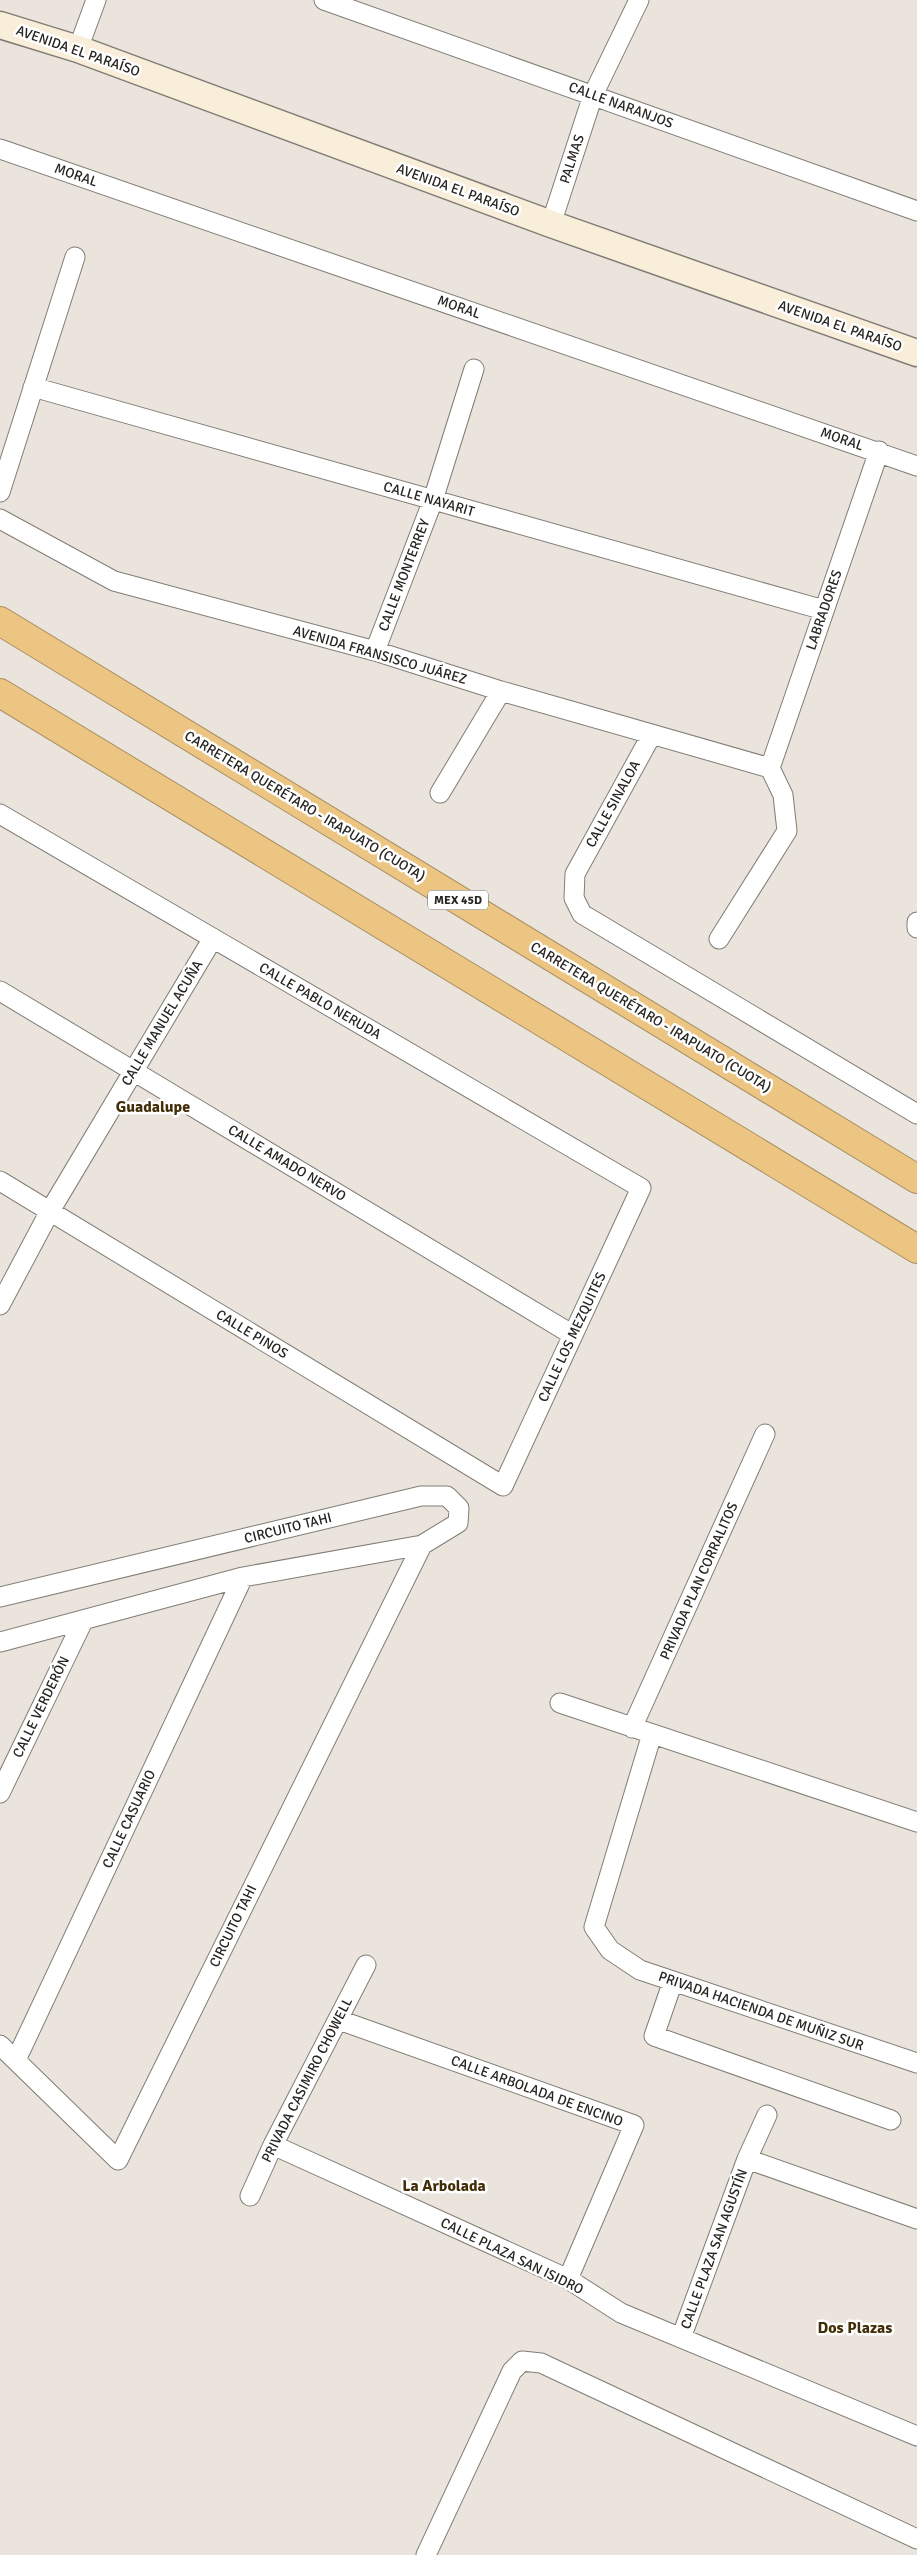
<svg xmlns="http://www.w3.org/2000/svg" width="917" height="2555" viewBox="0 0 917 2555" font-family="Signika,sans-serif">
  <style>
    .lines { fill: none; stroke-linecap: round; stroke-linejoin: round }
    .street-casing { stroke: #817d75; stroke-width: 21 }
    .secondary-casing { stroke: #817d75; stroke-width: 29 }
    .highway-casing { stroke: #a78d61; stroke-width: 30 }
    .street { stroke: #fff; stroke-width: 19 }
    .secondary { stroke: #f9eeda; stroke-width: 26 }
    .highway { stroke: #ecc583; stroke-width: 28 }
    .labels { text-anchor: middle; dominant-baseline: central; stroke-width: 5; stroke-linejoin: round; paint-order: stroke }
    .shield { fill: #fff; stroke: #676664; stroke-width: 1 }
    .shield-label { font-size: 12px; font-weight: bold; fill: #262521 }
    .street-label { font-size: 14px; fill: #262521; stroke: #fff }
    .quarter-label { font-size: 16px; font-weight: bold; fill: #412e06; stroke: #fff }
  </style>
  <rect width="100%" height="100%" fill="#eae4dc"/>
  <g class="lines">
    <g class="street-casing">
      <path id="street" d="M324,0L917,211
        M78,49L96,0
        M0,149L917,466
        M551,224L593,95L639,0
        M33,387L824,610
        M0,492L75,257
        M0,519L114,581L375,651L501,691L770,768
        M375,651L433,500L474,369
        M652,734L575,874L574,898L582,914L917,1114
        M770,768L879,451
        M440,793L501,691
        M0,814L641,1188L503,1486L0,1181
        M917,922V928
        M719,939L787,831L783,795L770,768
        M0,991L573,1335
        M0,1305L50,1211L213,938
        M0,1597L421,1496H447L459,1508L458,1523L422,1545L243,1577L0,1642
        M560,1703L917,1822
        M632,1728L765,1434
        M652,1734L594,1927L610,1950L640,1970L917,2063
        M0,1793L83,1621
        M673,1981L654,2036L891,2120
        M339,2020L634,2125L568,2279
        M0,2045L118,2160L422,1545
        M16,2060L243,1577
        M273,2145L568,2279L621,2313L917,2436
        M747,2159L917,2219
        M250,2196L273,2145L366,1965
        M681,2338L747,2159L767,2115
        M426,2555L512,2371L522,2361L541,2363L917,2539"/>
    </g>
    <g class="secondary-casing">
      <path id="secondary" d="M0,25L78,49L551,224L917,353"/>
    </g>
    <g class="highway-casing">
      <path id="highway" d="M0,621L917,1179
        M0,693L917,1249"/>
    </g>
    <use href="#street" class="street"/>
    <use href="#secondary" class="secondary"/>
    <use href="#highway" class="highway"/>
  </g>
  <g class="labels">
    <rect class="shield" x="428" y="890.5" width="60" height="19" rx="4"/>
    <g class="shield-label">
      <text x="458" y="900">MEX 45D</text>
    </g>
    <g class="street-label">
      <text transform="translate(78 51) rotate(19)">AVENIDA EL PARAÍSO</text>
      <text transform="translate(621 105) rotate(20)">CALLE NARANJOS</text>
      <text transform="translate(572 159) rotate(-72)">PALMAS</text>
      <text transform="translate(76 175) rotate(19)">MORAL</text>
      <text transform="translate(458 190) rotate(20)">AVENIDA EL PARAÍSO</text>
      <text transform="translate(459 307) rotate(19)">MORAL</text>
      <text transform="translate(840 326) rotate(19)">AVENIDA EL PARAÍSO</text>
      <text transform="translate(842 439) rotate(19)">MORAL</text>
      <text transform="translate(429 499) rotate(16)">CALLE NAYARIT</text>
      <text transform="translate(404 575) rotate(-69)">CALLE MONTERREY</text>
      <text transform="translate(824 610) rotate(-71)">LABRADORES</text>
      <text transform="translate(380 655) rotate(16)">AVENIDA FRANSISCO JUÁREZ</text>
      <text transform="translate(613 804) rotate(-61)">CALLE SINALOA</text>
      <text transform="translate(305 806) rotate(31)">CARRETERA QUERÉTARO - IRAPUATO (CUOTA)</text>
      <text transform="translate(320 1001) rotate(30)">CALLE PABLO NERUDA</text>
      <text transform="translate(651 1017) rotate(31)">CARRETERA QUERÉTARO - IRAPUATO (CUOTA)</text>
      <text transform="translate(162 1023) rotate(-59)">CALLE MANUEL ACUÑA</text>
      <text transform="translate(287 1163) rotate(31)">CALLE AMADO NERVO</text>
      <text transform="translate(252 1334) rotate(31)">CALLE PINOS</text>
      <text transform="translate(572 1337) rotate(-65)">CALLE LOS MEZQUITES</text>
      <text transform="translate(288 1528) rotate(-14)">CIRCUITO TAHI</text>
      <text transform="translate(699 1581) rotate(-66)">PRIVADA PLAN CORRALITOS</text>
      <text transform="translate(41 1707) rotate(-64)">CALLE VERDERÓN</text>
      <text transform="translate(129 1819) rotate(-65)">CALLE CASUARIO</text>
      <text transform="translate(233 1926) rotate(-64)">CIRCUITO TAHI</text>
      <text transform="translate(761 2011) rotate(19)">PRIVADA HACIENDA DE MUÑIZ SUR</text>
      <text transform="translate(307 2080) rotate(-63)">PRIVADA CASIMIRO CHOWELL</text>
      <text transform="translate(537 2091) rotate(20)">CALLE ARBOLADA DE ENCINO</text>
      <text transform="translate(714 2249) rotate(-70)">CALLE PLAZA SAN AGUSTÍN</text>
      <text transform="translate(512 2256) rotate(26)">CALLE PLAZA SAN ISIDRO</text>
    </g>
    <g class="quarter-label">
      <text x="153" y="1107">Guadalupe</text>
      <text x="444" y="2186">La Arbolada</text>
      <text x="855" y="2328">Dos Plazas</text>
    </g>
  </g>
</svg>
